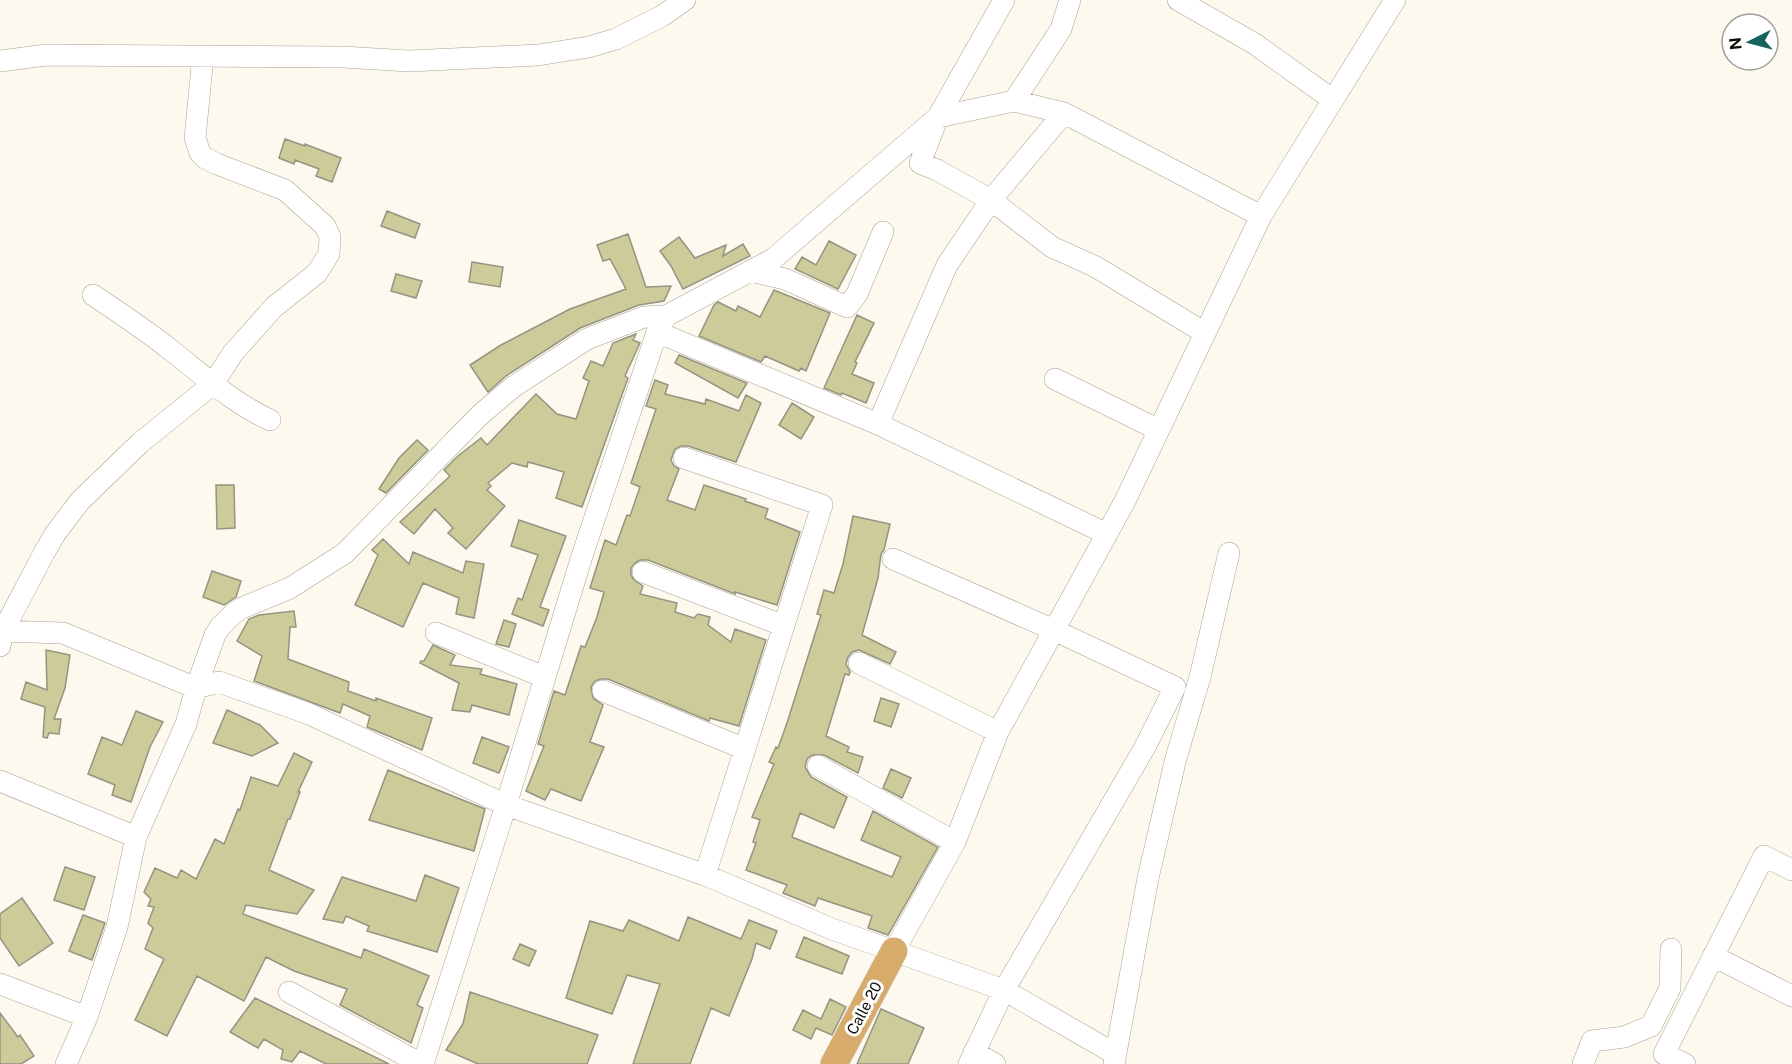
<svg xmlns="http://www.w3.org/2000/svg" width="1792" height="1064" viewBox="0 0 1792 1064" font-family="'Public Sans',sans-serif">
  <style>
    .building { fill: #cdcb99; stroke: #949482; stroke-width: 1.5 }
    .lines { fill: none; stroke-linecap: round; stroke-linejoin: round }
    .minor-casing { stroke: #a8a191; stroke-width: 22 }
    .major-casing { stroke: #d9d8d7; stroke-width: 28 }
    .minor { stroke: #fff; stroke-width: 21 }
    .major { stroke: #d7ab6a; stroke-width: 27 }
    .labels { text-anchor: middle; dominant-baseline: central; stroke-width: 6; stroke-linejoin: round; paint-order: stroke }
    .street-label { font-size: 15px; fill: #100e08; stroke: #fff }
  </style>
  <rect width="100%" height="100%" fill="#fef9ee"/>
  <path class="building" d="M285,139L305,146V144L341,158L332,182L316,176L319,169L295,160L294,164L279,158Z
    M387,211L420,224L415,238L381,226Z
    M628,234L646,287L671,286L664,301L639,305L580,328L506,376L488,392L470,365L501,345L570,309L626,289L610,259L603,261L597,245Z
    M679,237L695,258L726,245L723,256L743,244L750,256L683,289L671,266L660,251Z
    M829,241L856,255L838,289L795,269L802,257L816,265Z
    M472,262L503,267L500,287L469,282Z
    M396,274L422,281L416,298L391,291Z
    M774,290L830,313L806,371L801,368L799,371L765,356L761,362L699,336L714,305L718,302L736,311L738,306L760,317Z
    M857,315L874,323L855,362L857,363L852,374L874,383L866,403L842,393L841,395L824,388Z
    M636,334L633,340L640,343L625,376L628,378L582,507L556,498L564,472L528,462L527,467L512,463L488,483L491,486L487,490L505,506L466,549L448,533L453,528L435,509L414,534L400,522L450,476L444,470L458,456L481,438L487,445L536,394L557,414L576,419L589,381L583,378L591,361L603,366L613,343Z
    M679,355L747,383L738,398L675,363Z
    M655,380L668,385L665,394L705,404L706,399L739,411L746,395L761,403L736,462L688,446H681L675,449L671,460L674,466L679,469L667,500L695,510L704,485L746,499L745,501L768,509L765,518L800,532L777,605L735,592V594L648,560H640L635,563L631,568V575L634,580L643,586L640,594L677,603L675,612L694,618L698,614L710,617L708,625L731,642L735,629L766,640L739,726L710,718L709,721L608,679H601L595,681L591,687L593,698L603,705L590,742L604,747L581,801L551,789L545,800L526,791L544,746L538,744L554,691L565,695L581,646L585,647L597,617L604,592L590,588L605,540L616,545L627,515L630,516L640,487L631,483L656,409L646,406Z
    M792,403L814,417L801,439L779,425Z
    M417,440L428,450L386,493L379,489L399,458Z
    M216,485H234L235,528L217,529Z
    M853,516L890,524L884,550L881,554L878,578L862,635L896,652L890,664L859,650L852,652L848,657L846,664L850,672L849,675L845,674L826,736L849,747L847,752L863,757L858,773L824,755H812L807,759L805,767L811,777L847,797L834,828L800,813L792,837L892,877L901,857L861,840L873,811L938,847L888,935L868,928L872,916L818,898L815,906L783,893L787,885L746,870L756,843L753,842L760,820L752,817L774,764L769,762L776,747L778,748L787,723L821,615L817,614L824,590L834,593L843,564Z
    M519,520L566,536L540,607L549,610L543,626L512,614L518,598L522,600L538,555L511,546Z
    M383,539L409,564L413,552L463,573L466,561L484,564L474,618L456,614L459,598L423,583L403,627L355,605L378,555L372,550Z
    M212,571L241,581L236,597L224,605L203,597Z
    M294,611L296,627H290L288,659L349,682L348,691L376,701V698L432,718L422,750L367,727L370,716L343,704L340,713L254,681L262,656L237,641L249,619L259,615Z
    M504,620L516,624L509,647L496,644Z
    M433,645L455,655L450,665L482,669L480,674L517,684L509,715L472,705L470,712L452,710L459,683L420,663L421,661H424Z
    M46,650L70,655L65,688L54,719H61L59,734L49,733L47,738L43,737L45,707L21,699L26,682L47,690Z
    M881,698L899,704L891,727L874,721Z
    M227,710L260,725L278,743L252,756L213,743Z
    M136,711L163,722L150,747L131,802L112,795L115,785L88,774L102,737L122,745Z
    M482,737L509,747L499,773L473,763Z
    M294,753L312,762L298,792H300L290,819H288L269,870L314,890L297,914L246,905L243,914L361,958L364,949L429,976L417,1005L423,1008L411,1043L340,1005L347,989L294,971L266,957L244,1001L197,976L167,1036L135,1020L164,959L145,949L153,928L148,923L154,907L148,906L151,899L144,892L155,868L177,878L181,870L196,879L215,839L224,844L238,809L240,810L251,777L278,786Z
    M891,769L911,778L902,798L883,788Z
    M388,770L485,809L474,851L369,820Z
    M65,867L95,877L84,910L54,900Z
    M425,875L459,888L437,952L367,931L369,926L346,916L343,923L323,919L342,877L416,901Z
    M22,898L53,943L19,966L0,938V914Z
    M83,915L105,923L92,960L69,951Z
    M688,917L741,939L749,920L777,931L770,949L756,943L752,959L729,1016L711,1008L690,1064H633L660,984L627,975L612,1014L566,998L590,921L623,931L629,920L679,941Z
    M804,937L849,956L842,974L796,957Z
    M520,944L536,951L529,966L513,959Z
    M470,992L598,1035L587,1064H478L446,1050L463,1024Z
    M255,998L389,1064H326L300,1051L292,1062L281,1059L283,1050L264,1039L258,1048L230,1032Z
    M830,999L846,1007L832,1035L816,1028L811,1039L793,1030L803,1010L821,1019Z
    M881,1009L924,1028L908,1064H857Z
    M0,1013L18,1037L20,1035L34,1056L21,1064H0Z"/>
  <g class="lines">
    <g class="minor-casing">
      <path id="minor" d="M1004,0L938,117L920,163L937,170L991,200L1052,247L1096,267L1205,333
        M1178,0L1255,44L1333,100
        M0,61L46,55L343,57L409,61L538,55L589,47L616,39L662,16L685,0
        M1014,101L1064,113L1261,216
        M750,271L785,279L847,307L857,294L883,232
        M93,295C120,313 147,331 172,351C204,376 233,403 270,420
        M657,332L878,424L1107,534
        M1055,379L1159,430
        M878,424L947,265L991,200L1064,113
        M684,458L822,505L705,875
        M893,559L1054,630L1175,687L1145,747L1004,990L969,1064
        M643,572L784,626
        M0,631L63,633L196,688L219,682L309,714L506,805L705,875L832,929L1004,990L1110,1051
        M436,633L544,677
        M0,646L3,631L44,553L55,534L80,501L140,443L213,384L233,353L274,307L317,273L329,254L330,237L325,226L285,190L217,164L205,158L200,153L195,138L203,56
        M859,663L998,732
        M603,691L745,749
        M818,766L955,842
        M0,781L136,837
        M894,951L955,842L998,732L1125,501L1261,216L1395,0
        M1713,956L1792,996
        M0,984L87,1017
        M289,992L421,1064
        M974,1052L995,1064
        M66,1064L87,1017L117,927L136,837L186,724L196,688L215,635L220,627L234,613L242,608L290,588L345,553L480,415L513,387L587,339L644,317L666,316
        M423,1064L506,805L582,556L657,332L666,316L773,259L938,117L1014,101L1061,29L1070,0
        M1114,1064L1148,878L1176,758L1200,677L1229,553
        M1583,1064L1592,1041L1624,1037L1651,1026L1670,988L1671,949
        M1685,1064L1664,1054L1764,856L1792,870"/>
    </g>
    <g class="major-casing">
      <path id="major" d="M834,1064L894,951"/>
    </g>
    <use href="#minor" class="minor"/>
    <use href="#major" class="major"/>
  </g>
  <g class="labels">
    <g class="street-label">
      <text transform="translate(864 1008) rotate(-62)">Calle 20</text>
    </g>
  </g>
  <g transform="translate(1750 42) rotate(264)"><circle r="28" fill="#ffffff" stroke="#9f9f9c" stroke-width="1.5"/>
  <path d="M0-4.5L10 22L0 15L-10 22Z" fill="#15635d"/>
  <text y="-9" font-size="16" font-weight="bold" text-anchor="middle" fill="#100e08">N</text>
  </g>
</svg>
